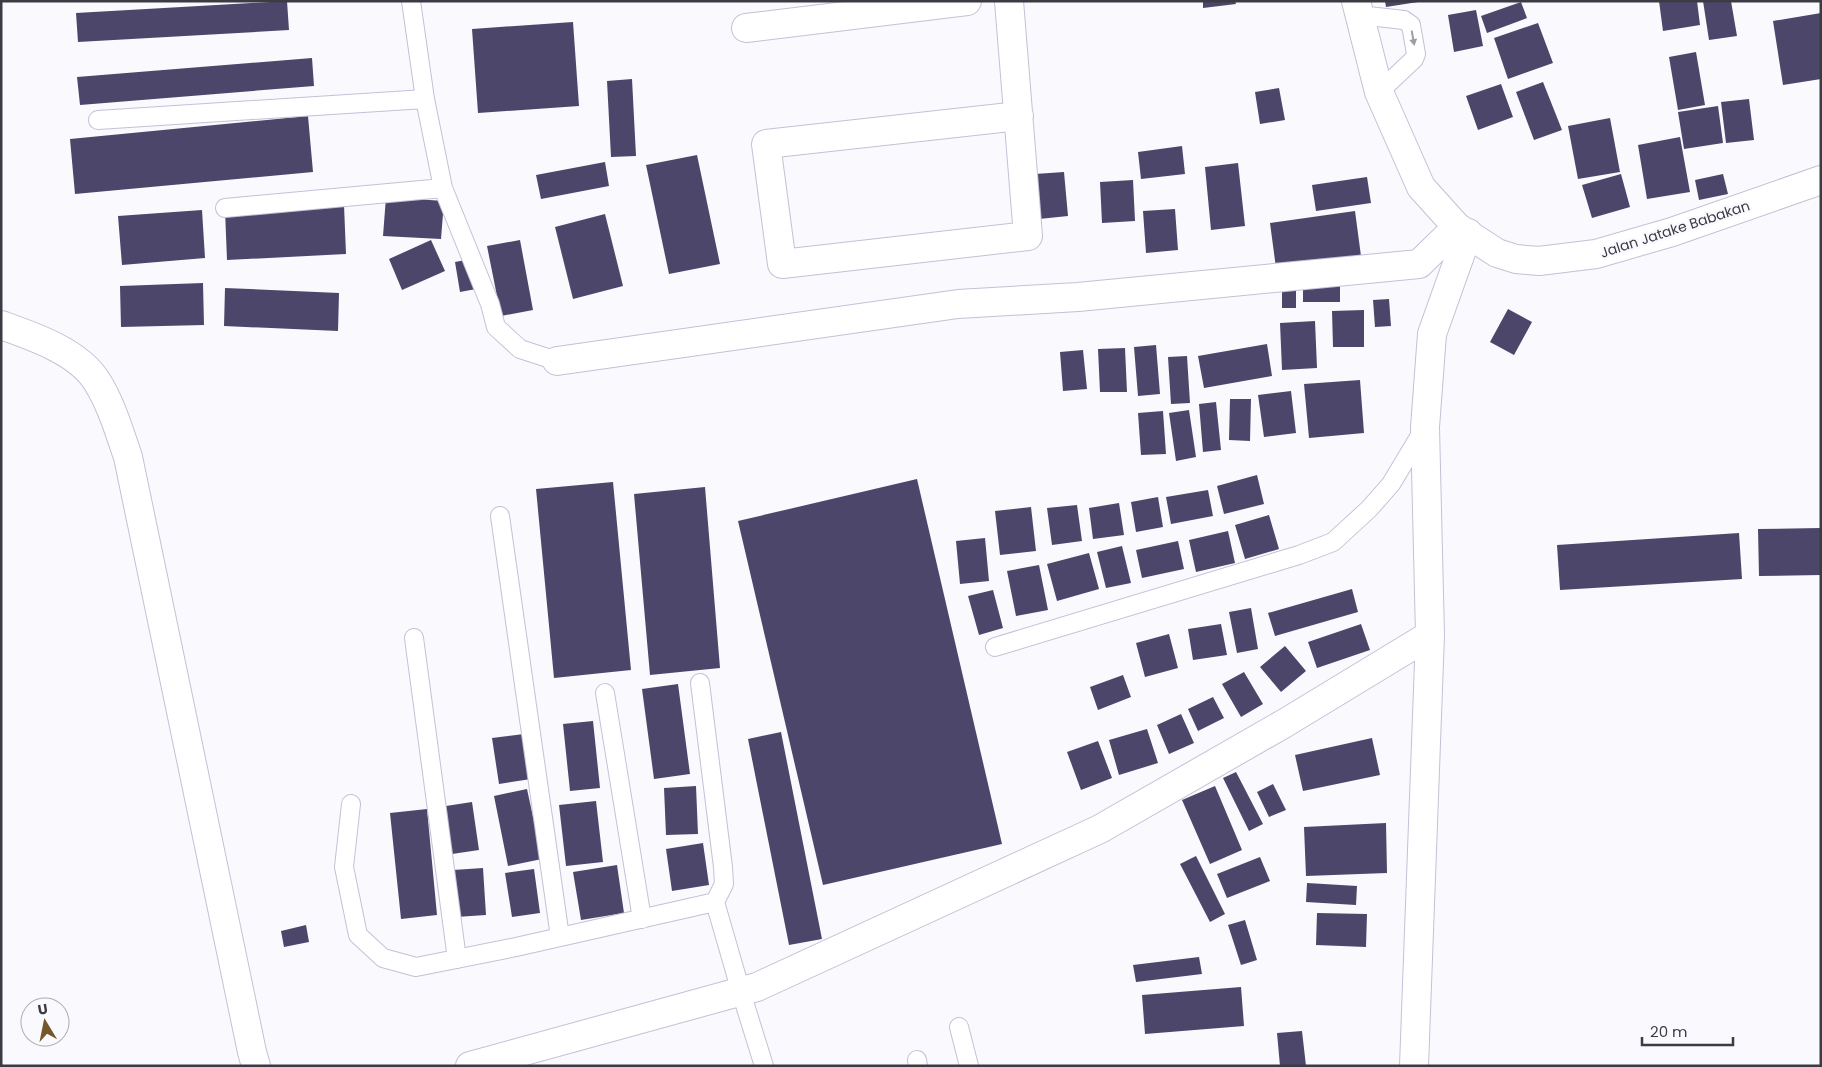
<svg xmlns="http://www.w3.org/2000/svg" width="1822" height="1067" viewBox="0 0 1822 1067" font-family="Poppins,sans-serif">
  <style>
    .building { fill: #4c466a }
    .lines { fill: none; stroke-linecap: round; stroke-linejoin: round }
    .lane-casing { stroke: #c3c1d6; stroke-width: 20 }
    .street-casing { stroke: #c3c1d6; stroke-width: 30 }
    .primary-casing { stroke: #c3c1d6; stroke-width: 30 }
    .lane { stroke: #fff; stroke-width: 18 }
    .street { stroke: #fff; stroke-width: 28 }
    .primary { stroke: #fff; stroke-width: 28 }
    .oneway { fill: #9e9da2 }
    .labels { text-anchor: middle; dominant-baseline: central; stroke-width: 5; stroke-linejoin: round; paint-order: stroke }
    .street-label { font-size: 14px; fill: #3c3b44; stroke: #faf9fe }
  </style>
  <rect width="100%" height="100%" fill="#faf9fe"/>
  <path class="building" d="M287,1L289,30L78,42L76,13Z
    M1203,1H1235L1236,4L1203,8Z
    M1385,1H1418V2L1386,7Z
    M1659,1H1697L1700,25L1663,31Z
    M1703,1H1731L1737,36L1709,40Z
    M1521,2L1527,18L1487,33L1481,16Z
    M1476,10L1483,46L1454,52L1448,15Z
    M1821,13V79L1783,85L1773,21Z
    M573,22L579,106L478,113L472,29Z
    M1538,23L1553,63L1508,79L1494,38Z
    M1696,52L1705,105L1678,110L1669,57Z
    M312,58L314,86L80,105L77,77Z
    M632,79L636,156L611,157L607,81Z
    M1543,82L1562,130L1534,140L1516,92Z
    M1501,84L1513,117L1478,130L1466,96Z
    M1279,88L1285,120L1260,124L1255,92Z
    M1749,99L1754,140L1726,143L1721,102Z
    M1718,106L1723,143L1684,149L1678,112Z
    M308,116L313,172L75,194L70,139Z
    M1610,118L1620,172L1578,179L1568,126Z
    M1680,137L1690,192L1647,199L1638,145Z
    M1182,146L1185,174L1141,179L1138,152Z
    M697,155L720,264L669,274L646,165Z
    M605,162L609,186L541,199L536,175Z
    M1238,163L1245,226L1211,230L1205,167Z
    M1064,172L1068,216L1039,219L1035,174Z
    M1621,174L1630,207L1592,218L1582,185Z
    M1723,174L1728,194L1699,200L1695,180Z
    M1367,177L1371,203L1316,211L1312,185Z
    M1133,180L1135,221L1102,223L1100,182Z
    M386,197L444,201L441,239L383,236Z
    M344,205L346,254L227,260L225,210Z
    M1175,209L1178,250L1146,253L1143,211Z
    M202,210L205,258L122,265L118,216Z
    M1355,211L1361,256L1276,268L1270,223Z
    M605,214L623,286L573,299L555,227Z
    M431,240L445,271L402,290L389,259Z
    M520,240L533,310L501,316L487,246Z
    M471,259L476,289L460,292L455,262Z
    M203,283L204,325L121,327L120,286Z
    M1282,283H1296V308H1282Z
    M1303,285H1340V302H1303Z
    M225,288L339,293L338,331L224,326Z
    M1389,299L1391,326L1375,327L1373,300Z
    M1508,309L1532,322L1514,355L1490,342Z
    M1364,310V347H1333L1332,311Z
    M1315,321L1317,368L1282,370L1280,323Z
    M1267,344L1272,376L1204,388L1198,356Z
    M1156,345L1160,394L1138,396L1134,347Z
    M1125,348L1127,392H1100L1098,349Z
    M1083,350L1087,389L1063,391L1060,352Z
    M1187,356L1190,403L1171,404L1168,357Z
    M1360,380L1364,433L1309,438L1304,384Z
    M1291,391L1296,433L1264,437L1258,395Z
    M1230,399H1251L1250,441L1229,440Z
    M1216,402L1221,450L1203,452L1199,404Z
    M1189,410L1196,457L1176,461L1169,413Z
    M1163,411L1166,454L1141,455L1138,413Z
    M1257,475L1264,504L1224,514L1217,486Z
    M917,479L1002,844L823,885L738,521Z
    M613,482L631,670L554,678L536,489Z
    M705,487L720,668L650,675L634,494Z
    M1208,490L1213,516L1171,524L1166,497Z
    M1158,497L1163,527L1136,532L1131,502Z
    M1119,503L1124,535L1093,539L1089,508Z
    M1077,505L1082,541L1052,545L1047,508Z
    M1031,507L1036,551L1000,555L995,511Z
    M1269,515L1279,549L1245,559L1235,525Z
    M1821,528V575L1759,576L1758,529Z
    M1228,531L1235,563L1196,572L1189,540Z
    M1739,533L1742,579L1560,590L1557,545Z
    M985,538L989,581L960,584L956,541Z
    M1178,541L1184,569L1142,578L1136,550Z
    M1122,546L1131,583L1106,588L1097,552Z
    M1089,553L1099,589L1057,601L1047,564Z
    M1039,565L1048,610L1016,616L1007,571Z
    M1352,589L1358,612L1275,636L1268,613Z
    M993,590L1003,628L979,635L968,596Z
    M1251,608L1258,649L1237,653L1229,612Z
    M1221,624L1227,655L1193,660L1188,629Z
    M1361,624L1370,650L1317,668L1308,642Z
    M1169,634L1178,668L1145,677L1136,643Z
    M1285,646L1306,671L1281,692L1260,667Z
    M1244,672L1263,704L1241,717L1222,684Z
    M1123,675L1131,697L1098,710L1090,687Z
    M678,684L690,774L654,779L642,689Z
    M1213,697L1224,718L1198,731L1188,709Z
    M1181,714L1194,743L1169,754L1157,725Z
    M593,721L600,788L570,791L563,724Z
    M1147,729L1158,763L1119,775L1109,740Z
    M781,732L822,939L789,945L748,739Z
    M524,734L531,779L499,784L492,738Z
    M1372,738L1380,775L1303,791L1295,755Z
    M1098,741L1112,778L1081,790L1067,752Z
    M1236,772L1263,824L1249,831L1223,778Z
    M1273,784L1286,810L1269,817L1257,792Z
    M696,786L698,834L666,835L664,788Z
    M1215,786L1242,850L1210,864L1182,800Z
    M527,789L542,859L508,866L494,796Z
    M596,801L603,862L566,866L559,805Z
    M472,802L479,850L452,854L446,806Z
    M427,809L437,915L401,919L390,813Z
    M1386,823L1387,873L1306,876L1304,827Z
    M703,843L709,885L672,891L666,849Z
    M1196,856L1225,914L1210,922L1180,864Z
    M1260,857L1270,881L1227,898L1217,874Z
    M617,865L624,913L581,920L573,872Z
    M483,868L486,915L456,917L453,870Z
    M534,869L540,913L512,917L505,873Z
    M1307,883L1357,886L1356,905L1306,902Z
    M1317,913L1367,914L1366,947L1316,945Z
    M1245,920L1257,960L1241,965L1228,925Z
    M306,925L309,942L284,947L281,931Z
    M1199,957L1202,974L1136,982L1133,965Z
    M1241,987L1244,1026L1145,1034L1142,995Z
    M1302,1031L1306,1066H1280L1277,1033Z"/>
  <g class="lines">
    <g class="lane-casing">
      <path id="lane" d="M411,1L425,99L443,188L490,304L496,327L520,349L557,361
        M1359,15L1404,20L1411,25L1416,54L1414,59L1379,92
        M98,120L425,99
        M225,208L443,188
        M500,516L560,937
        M414,638L457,959
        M995,647L1299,555L1333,542L1369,509L1391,484L1424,429
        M700,683L723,867L724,884L715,902
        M605,693L642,919
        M351,804L344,867L358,935L383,958L416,967L516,947L715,902L741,992L764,1066
        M959,1027L969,1066
        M917,1060L918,1066"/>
    </g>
    <g class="street-casing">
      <path id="street" d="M1009,1L1028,236L782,264L766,144L1019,116
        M746,28L967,1
        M1,325C32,336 77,351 96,380C111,403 119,431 128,457L252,1052L256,1066
        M557,361L958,304L1078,297L1419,264L1457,227
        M470,1066L757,987L1100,829L1285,723L1430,635
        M1414,1066L1430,635L1425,427L1432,334L1468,233"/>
    </g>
    <g class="primary-casing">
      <path id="primary" d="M1356,1L1379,92L1421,187L1457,227L1497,253L1516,259L1539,261L1596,254L1672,232L1821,180"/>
    </g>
    <use href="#lane" class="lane"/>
    <use href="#street" class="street"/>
    <use href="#primary" class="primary"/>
  </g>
  <defs><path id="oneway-solid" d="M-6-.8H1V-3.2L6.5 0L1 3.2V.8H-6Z" transform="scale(1.25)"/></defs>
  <use class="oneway" href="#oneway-solid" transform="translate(1413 38) rotate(80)"/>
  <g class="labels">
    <g class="street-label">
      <text transform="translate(1675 229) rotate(-18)">Jalan Jatake Babakan</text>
    </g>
  </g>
  <rect width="1822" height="1067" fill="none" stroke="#3c3b44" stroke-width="5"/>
  <g transform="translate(45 1022) rotate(350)"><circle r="24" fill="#faf9fe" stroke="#aeadb4"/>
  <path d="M0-4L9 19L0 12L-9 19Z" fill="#74582b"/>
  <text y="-8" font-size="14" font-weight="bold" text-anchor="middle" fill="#3c3b44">U</text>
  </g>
  <path d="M1642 1037v8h91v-8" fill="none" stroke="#3c3b44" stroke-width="2.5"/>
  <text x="1650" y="1037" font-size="15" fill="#3c3b44" stroke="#faf9fe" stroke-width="4" paint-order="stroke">20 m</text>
</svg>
